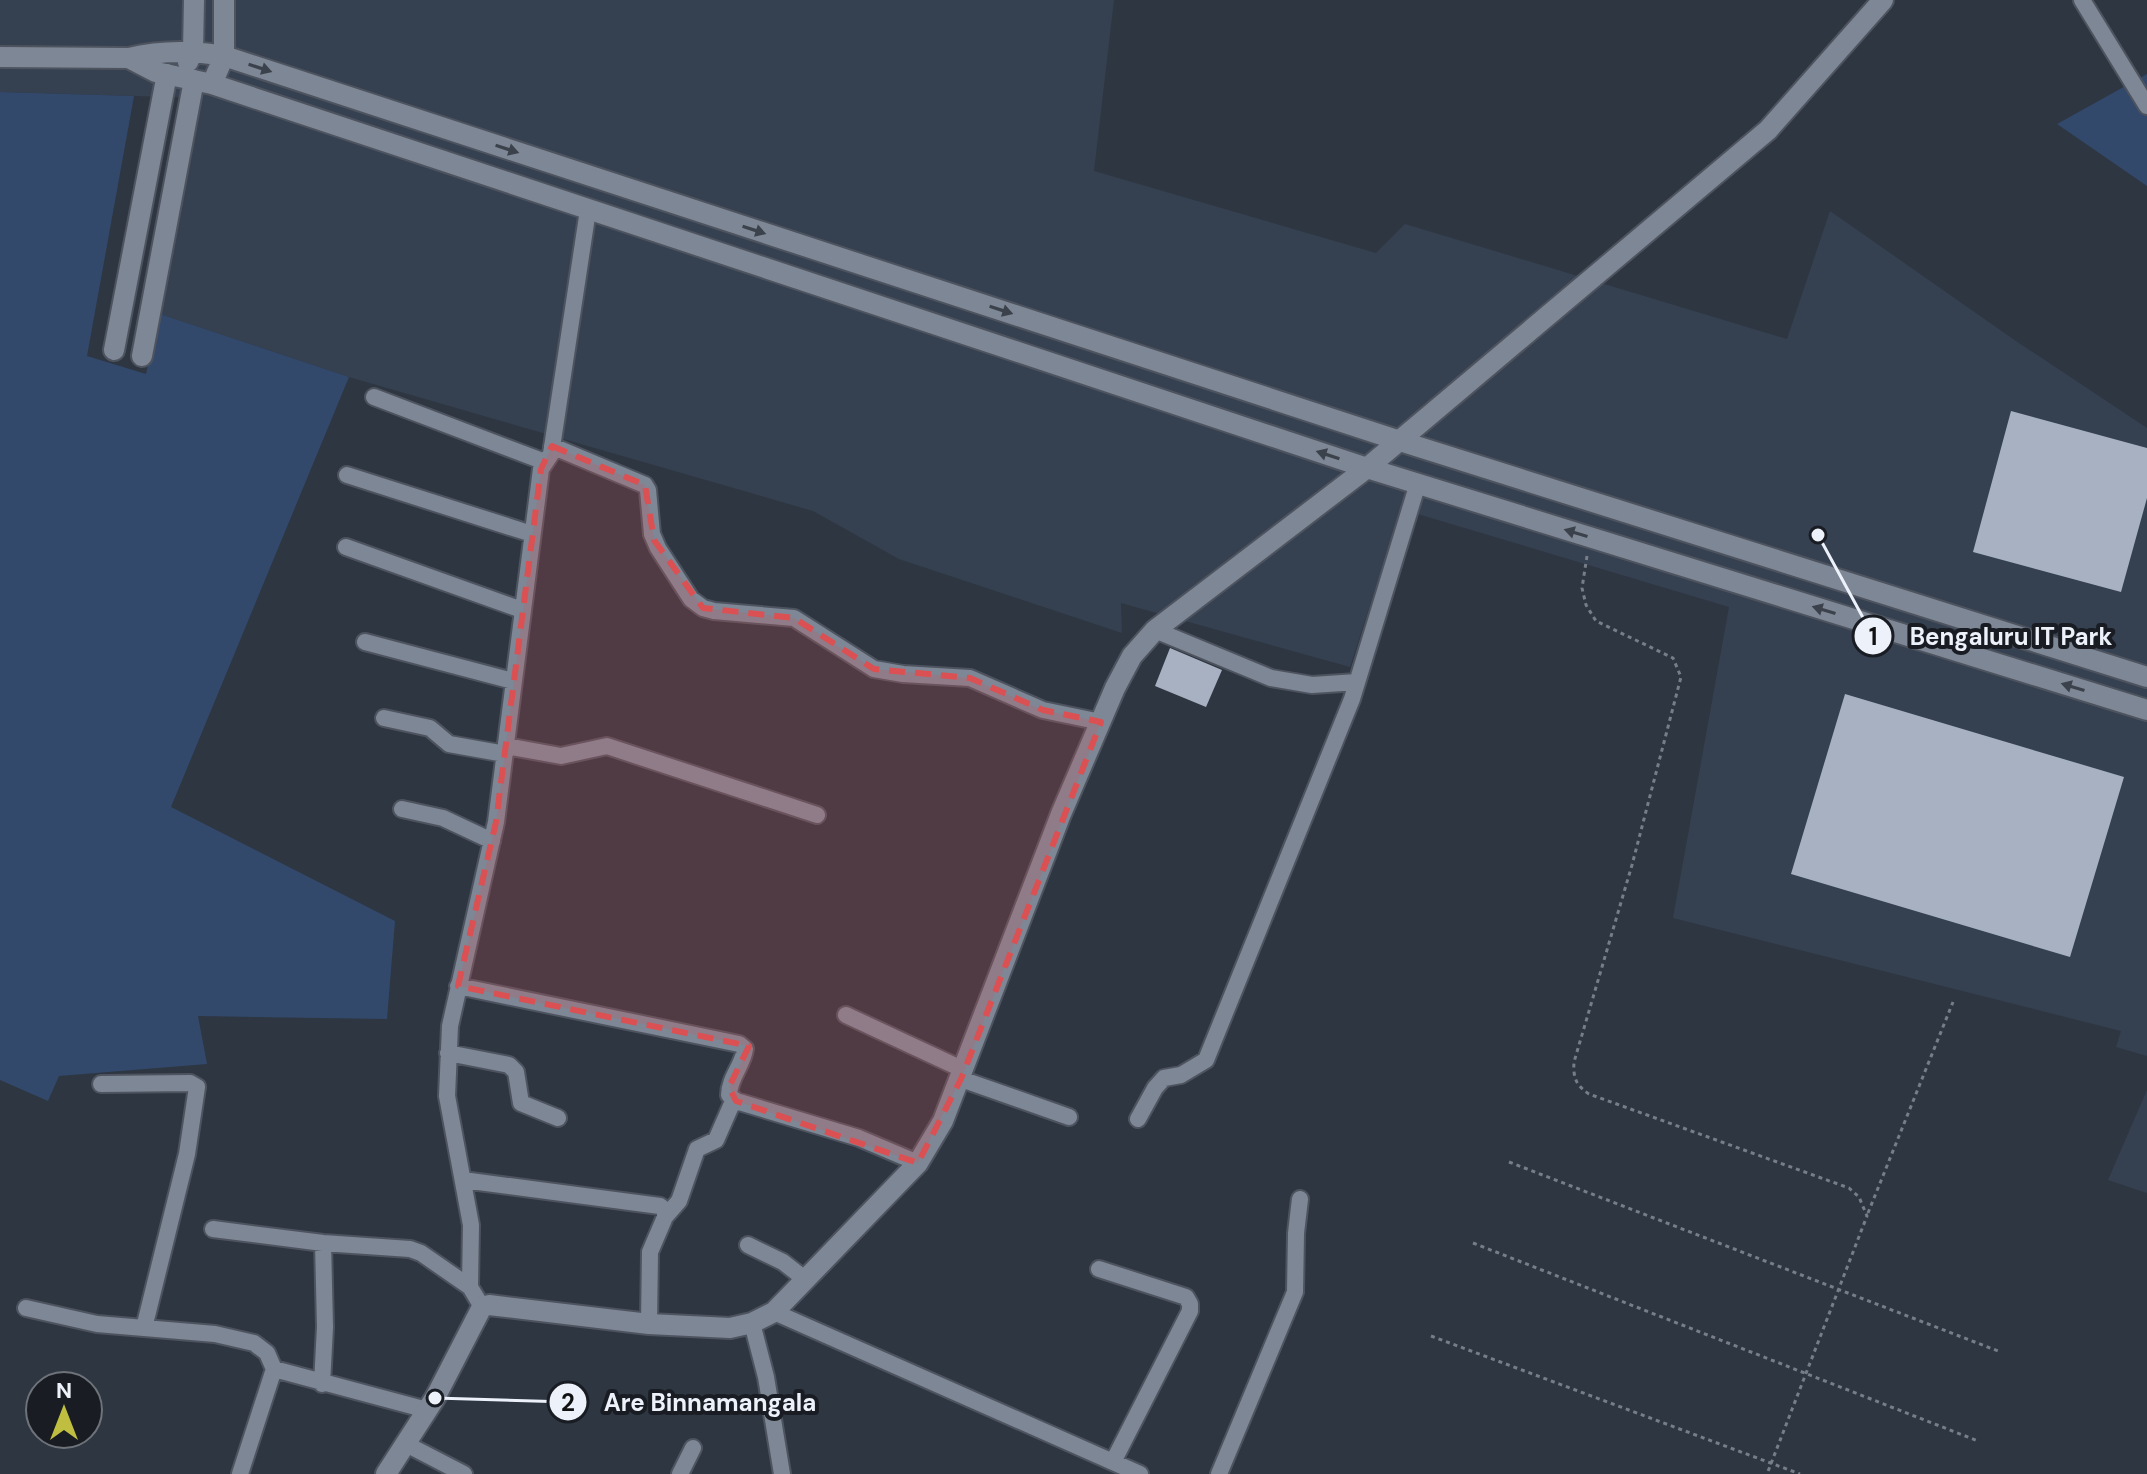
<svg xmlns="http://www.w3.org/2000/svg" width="2147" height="1474" viewBox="0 0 2147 1474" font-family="'DM Sans',sans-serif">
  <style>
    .built { fill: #354151 }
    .green { fill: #32496b }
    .building { fill: #a7b1c1 }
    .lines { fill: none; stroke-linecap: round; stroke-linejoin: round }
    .minor-casing { stroke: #4e545f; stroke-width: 20 }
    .tertiary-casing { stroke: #4e545f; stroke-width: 24 }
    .secondary-casing { stroke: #4e545f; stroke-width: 24 }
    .path { stroke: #777e88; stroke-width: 3; stroke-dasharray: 4 4; stroke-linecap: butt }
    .minor { stroke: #7e8796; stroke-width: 16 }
    .tertiary { stroke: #7e8796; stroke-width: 20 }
    .secondary { stroke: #7e8796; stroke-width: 20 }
    .oneway { fill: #3c424b }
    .marked { fill: #db5052; fill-opacity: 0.2; stroke: #db5052; stroke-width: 6; stroke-dasharray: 16 10; stroke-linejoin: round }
    .leader { fill: none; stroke: #edf2fa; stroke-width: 3 }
    .callout-dot { fill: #edf2fa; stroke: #191d23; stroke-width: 3 }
    .mark-label { font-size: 24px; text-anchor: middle; font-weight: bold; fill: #111 }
    .callout-label { font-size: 24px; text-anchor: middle; font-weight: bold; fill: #edf2fa; stroke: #191d23; stroke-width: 8; stroke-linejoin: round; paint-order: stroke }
  </style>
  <rect width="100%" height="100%" fill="#2e3642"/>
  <path class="built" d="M0,0H1114L1094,171L1376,253L1405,224L1787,339L1830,211L2013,339L2147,428V1056L2116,1047L2121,1031L1673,918L1729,607L1401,509L1350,667L1121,603L1122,633L899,559L813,511L349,377L160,314L202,98L0,92Z
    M2147,1090V1193L2108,1180Z"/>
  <path class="green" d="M2147,74V186L2057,124Z
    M0,92L134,96L87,356L146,374L160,314L349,377L171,807L395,921L387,1019L198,1016L207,1064L59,1076L48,1101L0,1080Z"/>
  <path class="building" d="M2011,411L2147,448V498L2121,592L1973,552Z
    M1170,648L1222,670L1206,707L1155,686Z
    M1845,694L2124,777L2070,957L1791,874Z"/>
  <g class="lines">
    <g class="minor-casing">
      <path id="minor" d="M2082,0L2147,106
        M374,397L545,462
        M552,446L645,485L648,490L652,534L658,548L691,599L703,608L714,611L794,618L874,669L903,674L970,678L1043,710L1101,722
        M347,475L532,534
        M346,547L522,610
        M1155,630L1271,678L1312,685L1357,682
        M365,642L513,681
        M384,718L430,728L449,744L505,754
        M506,746L561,756L607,746L817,815
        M402,809L443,818L492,841
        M458,986L739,1044L745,1049C743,1065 729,1078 729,1095L736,1101L859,1138L918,1163
        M846,1015L964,1070
        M448,1053L509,1065L516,1072L521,1103L558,1118
        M961,1079L1069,1117
        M101,1084L190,1083L197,1087L187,1154L144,1328
        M1138,1119L1155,1088L1164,1078L1181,1075L1206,1060L1352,699L1418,483
        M463,1180L660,1206L665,1210V1217L650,1252L649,1324
        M665,1217L679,1201L697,1149L716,1140L734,1099
        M213,1229L323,1243L410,1249L421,1253L470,1287
        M748,1245L783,1262L806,1280
        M1099,1269L1186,1297L1190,1304V1311L1114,1460
        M482,1307L470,1287L471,1225L447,1096L450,1026L496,822L541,469L551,454L588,210
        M26,1308L97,1324L215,1334L254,1343L267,1353L274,1369L427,1410
        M774,1312L1140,1474
        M752,1323L766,1377L782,1474
        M322,1384L325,1327L323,1243
        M406,1444L464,1474
        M240,1474L274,1369
        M680,1474L693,1448
        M1219,1474L1295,1292L1296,1233L1300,1199"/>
    </g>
    <g class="tertiary-casing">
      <path id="tertiary" d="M0,57L129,58
        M114,350L167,74
        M142,356L194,80
        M386,1474L435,1398L482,1307L489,1305L649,1324L730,1328L752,1323L774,1312L918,1163L943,1121L1061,814L1115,688L1132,656L1155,630L1367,468L1768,130L1883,0"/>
    </g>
    <g class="secondary-casing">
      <path id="secondary" d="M129,58L156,72L212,84L1367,468L2147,710
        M129,58C162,50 191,50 224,56L1400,441L2147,677
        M188,62L193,51L194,0
        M212,84L224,56V0"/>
    </g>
    <path class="path" d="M1587,556L1582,588L1586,605L1596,621L1673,658L1681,677L1632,865L1574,1062C1573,1078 1576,1085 1589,1094L1849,1188L1859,1197L1867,1216L1767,1474
      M1509,1162L1998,1351
      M1868,1213L1953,1002
      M1473,1243L1978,1441
      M1431,1336L1800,1474"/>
    <use href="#minor" class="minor"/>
    <use href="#tertiary" class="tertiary"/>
    <use href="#secondary" class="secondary"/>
  </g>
  <defs><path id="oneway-solid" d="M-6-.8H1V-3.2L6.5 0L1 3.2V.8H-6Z" transform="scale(2)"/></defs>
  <g class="oneway">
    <use href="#oneway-solid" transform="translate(260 68) rotate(18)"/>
    <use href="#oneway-solid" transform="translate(507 149) rotate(18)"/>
    <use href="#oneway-solid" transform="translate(754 230) rotate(18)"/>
    <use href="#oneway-solid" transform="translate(1001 310) rotate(18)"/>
    <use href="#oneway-solid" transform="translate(1328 455) rotate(-162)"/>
    <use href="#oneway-solid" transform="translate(1576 533) rotate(-163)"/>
    <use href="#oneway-solid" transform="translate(1824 610) rotate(-163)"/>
    <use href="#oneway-solid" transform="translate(2073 687) rotate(-163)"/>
  </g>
  <path class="marked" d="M552,446L645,485L654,540L703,608L794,618L874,669L970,678L1043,710L1101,722L961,1079L918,1163L736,1101L729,1087L749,1046L458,986L496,822L541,469Z"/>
  <path class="leader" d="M1818 535L1873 636M435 1398L568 1402"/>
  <g class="callout-dot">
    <circle cx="1818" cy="535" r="8"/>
    <circle cx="435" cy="1398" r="8"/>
    <circle cx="1873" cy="636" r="20"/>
    <circle cx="568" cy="1402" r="20"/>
  </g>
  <g class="mark-label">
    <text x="1873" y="645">1</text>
    <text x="568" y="1411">2</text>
  </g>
  <g class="callout-label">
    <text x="2011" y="645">Bengaluru IT Park</text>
    <text x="710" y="1411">Are Binnamangala</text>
  </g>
  <g transform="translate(64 1410)"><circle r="38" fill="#191d23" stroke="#6e7279" stroke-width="2"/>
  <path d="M0-6L14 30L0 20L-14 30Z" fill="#bfbe41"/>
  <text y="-12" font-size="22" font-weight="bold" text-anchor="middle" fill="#edf2fa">N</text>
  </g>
</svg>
